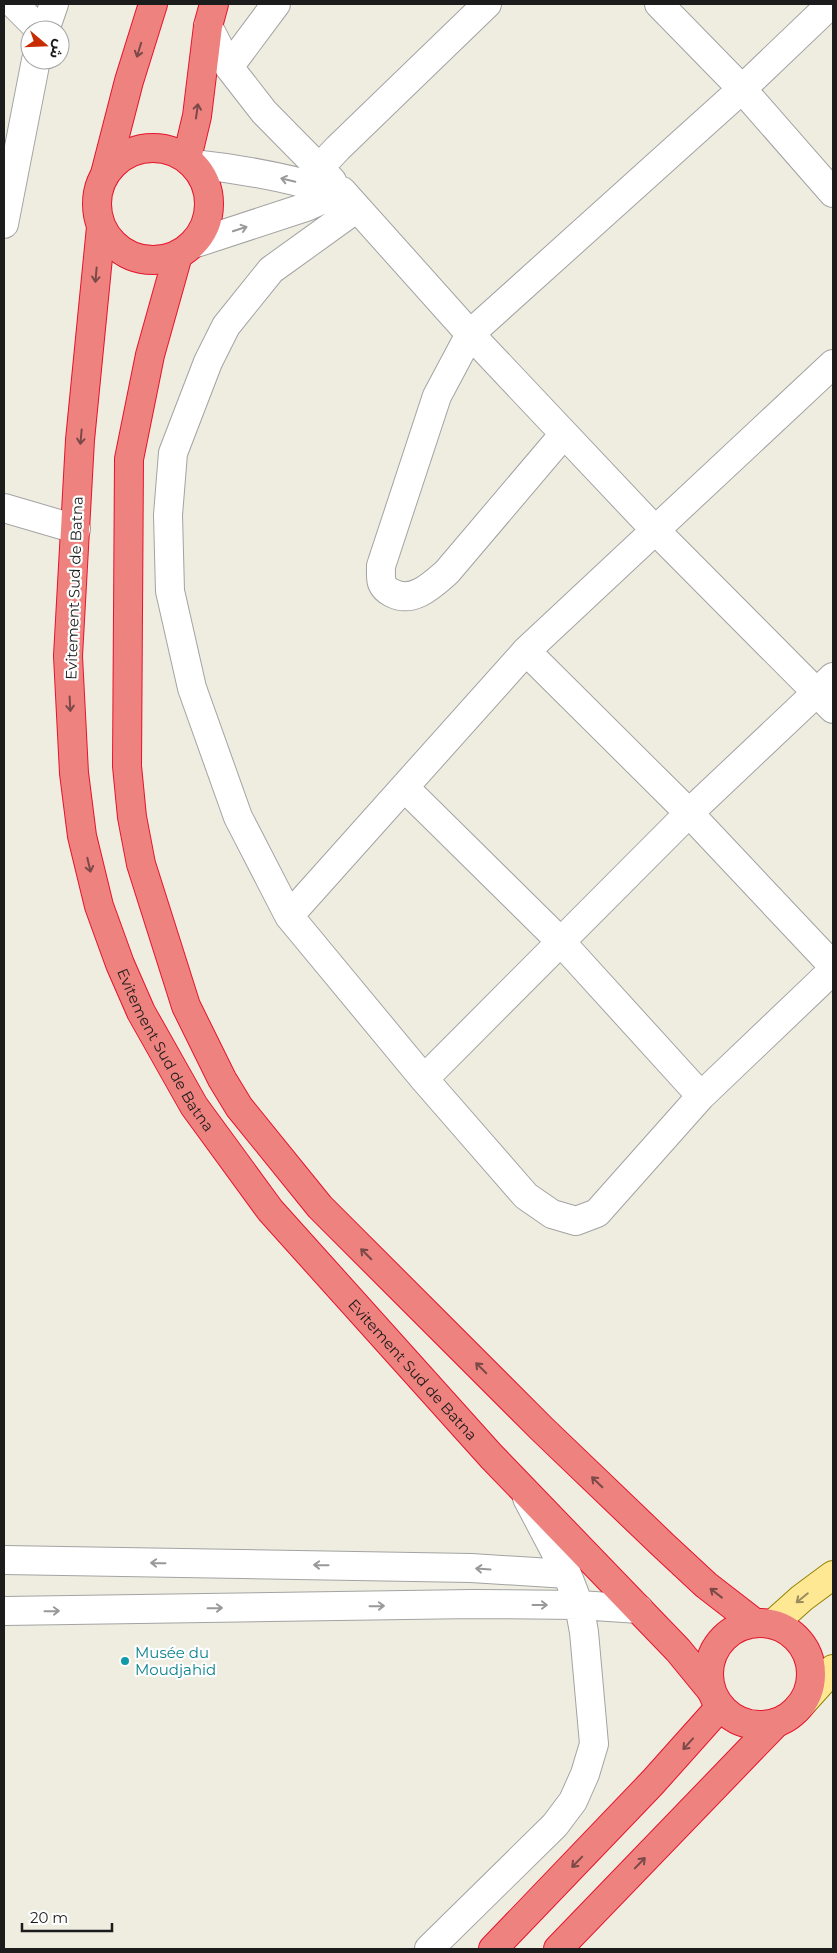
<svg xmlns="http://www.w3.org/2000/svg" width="837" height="1953" viewBox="0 0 837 1953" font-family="Montserrat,'Noto Sans Arabic',sans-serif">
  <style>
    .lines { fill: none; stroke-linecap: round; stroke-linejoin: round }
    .minor-casing { stroke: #a3a3a3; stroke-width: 30 }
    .major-casing { stroke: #938200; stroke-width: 30 }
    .highway-casing { stroke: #e6132d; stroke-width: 30 }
    .minor { stroke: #fff; stroke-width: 28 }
    .major { stroke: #ffe894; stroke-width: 28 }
    .highway { stroke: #ee827f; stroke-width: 28 }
    .oneway { stroke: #7a4a49 }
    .oneway2 { stroke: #999 }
    .oneway3 { stroke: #998c5e }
    .culture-dot { fill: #0f9aa8; stroke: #fff; stroke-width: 2 }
    .labels { text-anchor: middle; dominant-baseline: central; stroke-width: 4.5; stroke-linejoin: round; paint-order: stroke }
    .street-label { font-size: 15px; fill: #1c1c1c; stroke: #fff }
    .culture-label { font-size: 15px; fill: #0d838f; stroke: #fff; text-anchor: start }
  </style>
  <rect width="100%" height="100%" fill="#eeede0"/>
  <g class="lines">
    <g class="minor-casing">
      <path id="minor" d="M14,4L40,30
        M659,4L742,89L833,193
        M208,26L229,67L264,112L332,181
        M45,30L54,4
        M229,67L276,4
        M193,164C241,169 289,178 335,192
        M319,168L338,148L487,4
        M357,208L271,270L226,326L208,362L173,453L168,515L170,591L192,688L238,817L289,916L424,1079L526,1196L552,1214L576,1221L597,1213L701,1096L833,970
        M4,224L36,60
        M193,244L306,207L342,191L470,334L655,530L833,709
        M564,434L447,572C432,585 413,604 392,593C379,586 381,579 381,566L437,396L470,334L742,89L831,4
        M4,508L76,529
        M526,651L689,813L833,966
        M405,788L561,942L701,1096
        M289,916L526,651L833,364
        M424,1079L689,813L833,677
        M4,1560L471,1568L567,1574
        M4,1611L473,1604L579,1605L639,1609
        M429,1949L555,1825L573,1801L585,1774L594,1744L584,1632L579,1605L567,1574L527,1498"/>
    </g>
    <g class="major-casing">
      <path id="major" d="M773,1624L802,1598L833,1575
        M797,1709L833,1669"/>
    </g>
    <g class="highway-casing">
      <g id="highway">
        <circle cx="153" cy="204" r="56"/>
        <path d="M187,158L197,116L208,26L214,4"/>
        <path d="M105,174L129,81L153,4"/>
        <path id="s1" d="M101,227L80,440L68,656L74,773L82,836L99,906L120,964L141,1012L194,1106L270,1210L491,1456L678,1650L710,1689"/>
        <path d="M178,255L150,355L129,459L127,766L132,817L141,864L186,1006L222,1079L239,1107L320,1207L542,1429L663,1545L706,1585L755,1623"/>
        <circle cx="760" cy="1674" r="51"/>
        <path d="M493,1949L653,1782L720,1707"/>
        <path d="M558,1949L776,1723"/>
      </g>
    </g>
    <use href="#minor" class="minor"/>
    <use href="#major" class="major"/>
    <use href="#highway" class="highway"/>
  </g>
  <defs><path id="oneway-shaft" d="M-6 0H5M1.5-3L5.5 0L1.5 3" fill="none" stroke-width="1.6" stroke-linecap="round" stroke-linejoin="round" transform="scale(1.25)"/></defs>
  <g class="oneway">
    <use href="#oneway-shaft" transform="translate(139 50) rotate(107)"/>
    <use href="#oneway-shaft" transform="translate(197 111) rotate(-82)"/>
    <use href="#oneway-shaft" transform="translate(96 275) rotate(95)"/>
    <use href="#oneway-shaft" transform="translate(81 437) rotate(95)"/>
    <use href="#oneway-shaft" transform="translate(70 704) rotate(87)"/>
    <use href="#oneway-shaft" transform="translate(89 865) rotate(77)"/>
    <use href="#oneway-shaft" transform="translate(366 1254) rotate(-135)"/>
    <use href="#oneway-shaft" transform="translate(481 1368) rotate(-135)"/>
    <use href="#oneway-shaft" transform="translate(597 1482) rotate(-136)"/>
    <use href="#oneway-shaft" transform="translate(716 1593) rotate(-142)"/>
    <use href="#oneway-shaft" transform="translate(688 1744) rotate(132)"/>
    <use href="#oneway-shaft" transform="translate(577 1862) rotate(134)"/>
    <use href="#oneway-shaft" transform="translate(640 1863) rotate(-46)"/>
  </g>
  <g class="oneway2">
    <use href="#oneway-shaft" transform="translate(288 180) rotate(-167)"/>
    <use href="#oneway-shaft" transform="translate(240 229) rotate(-18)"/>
    <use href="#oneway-shaft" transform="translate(158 1563) rotate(-179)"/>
    <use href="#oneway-shaft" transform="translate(321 1565) rotate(-179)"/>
    <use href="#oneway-shaft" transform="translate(483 1569) rotate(-176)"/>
    <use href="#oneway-shaft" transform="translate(540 1605)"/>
    <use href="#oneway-shaft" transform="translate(377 1606) rotate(-1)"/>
    <use href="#oneway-shaft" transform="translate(215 1608) rotate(-1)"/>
    <use href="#oneway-shaft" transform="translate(52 1611) rotate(-1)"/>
  </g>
  <use class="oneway3" href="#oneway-shaft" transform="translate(802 1598) rotate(141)"/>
  <circle class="culture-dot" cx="125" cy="1661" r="5"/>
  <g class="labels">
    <g class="street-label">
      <text transform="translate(74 588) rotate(-88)">Evitement Sud de Batna</text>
      <text stroke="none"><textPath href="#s1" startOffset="842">Evitement Sud de Batna</textPath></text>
      <text stroke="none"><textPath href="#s1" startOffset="1248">Evitement Sud de Batna</textPath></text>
    </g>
    <g class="culture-label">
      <text x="135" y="1652">Musée du<tspan x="135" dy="17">Moudjahid</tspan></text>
    </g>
  </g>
  <rect width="837" height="1953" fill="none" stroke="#1c1c1c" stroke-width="10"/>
  <g transform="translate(45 45) rotate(109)"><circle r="24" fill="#ffffff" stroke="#a4a4a4"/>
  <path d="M0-4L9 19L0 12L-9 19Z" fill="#c72c00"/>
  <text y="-8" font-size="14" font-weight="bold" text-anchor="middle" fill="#1c1c1c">ش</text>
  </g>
  <path d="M22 1923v8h90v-8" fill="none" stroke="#1c1c1c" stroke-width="2.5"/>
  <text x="30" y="1923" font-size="15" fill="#1c1c1c" stroke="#ffffff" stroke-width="4" paint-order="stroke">20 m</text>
</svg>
